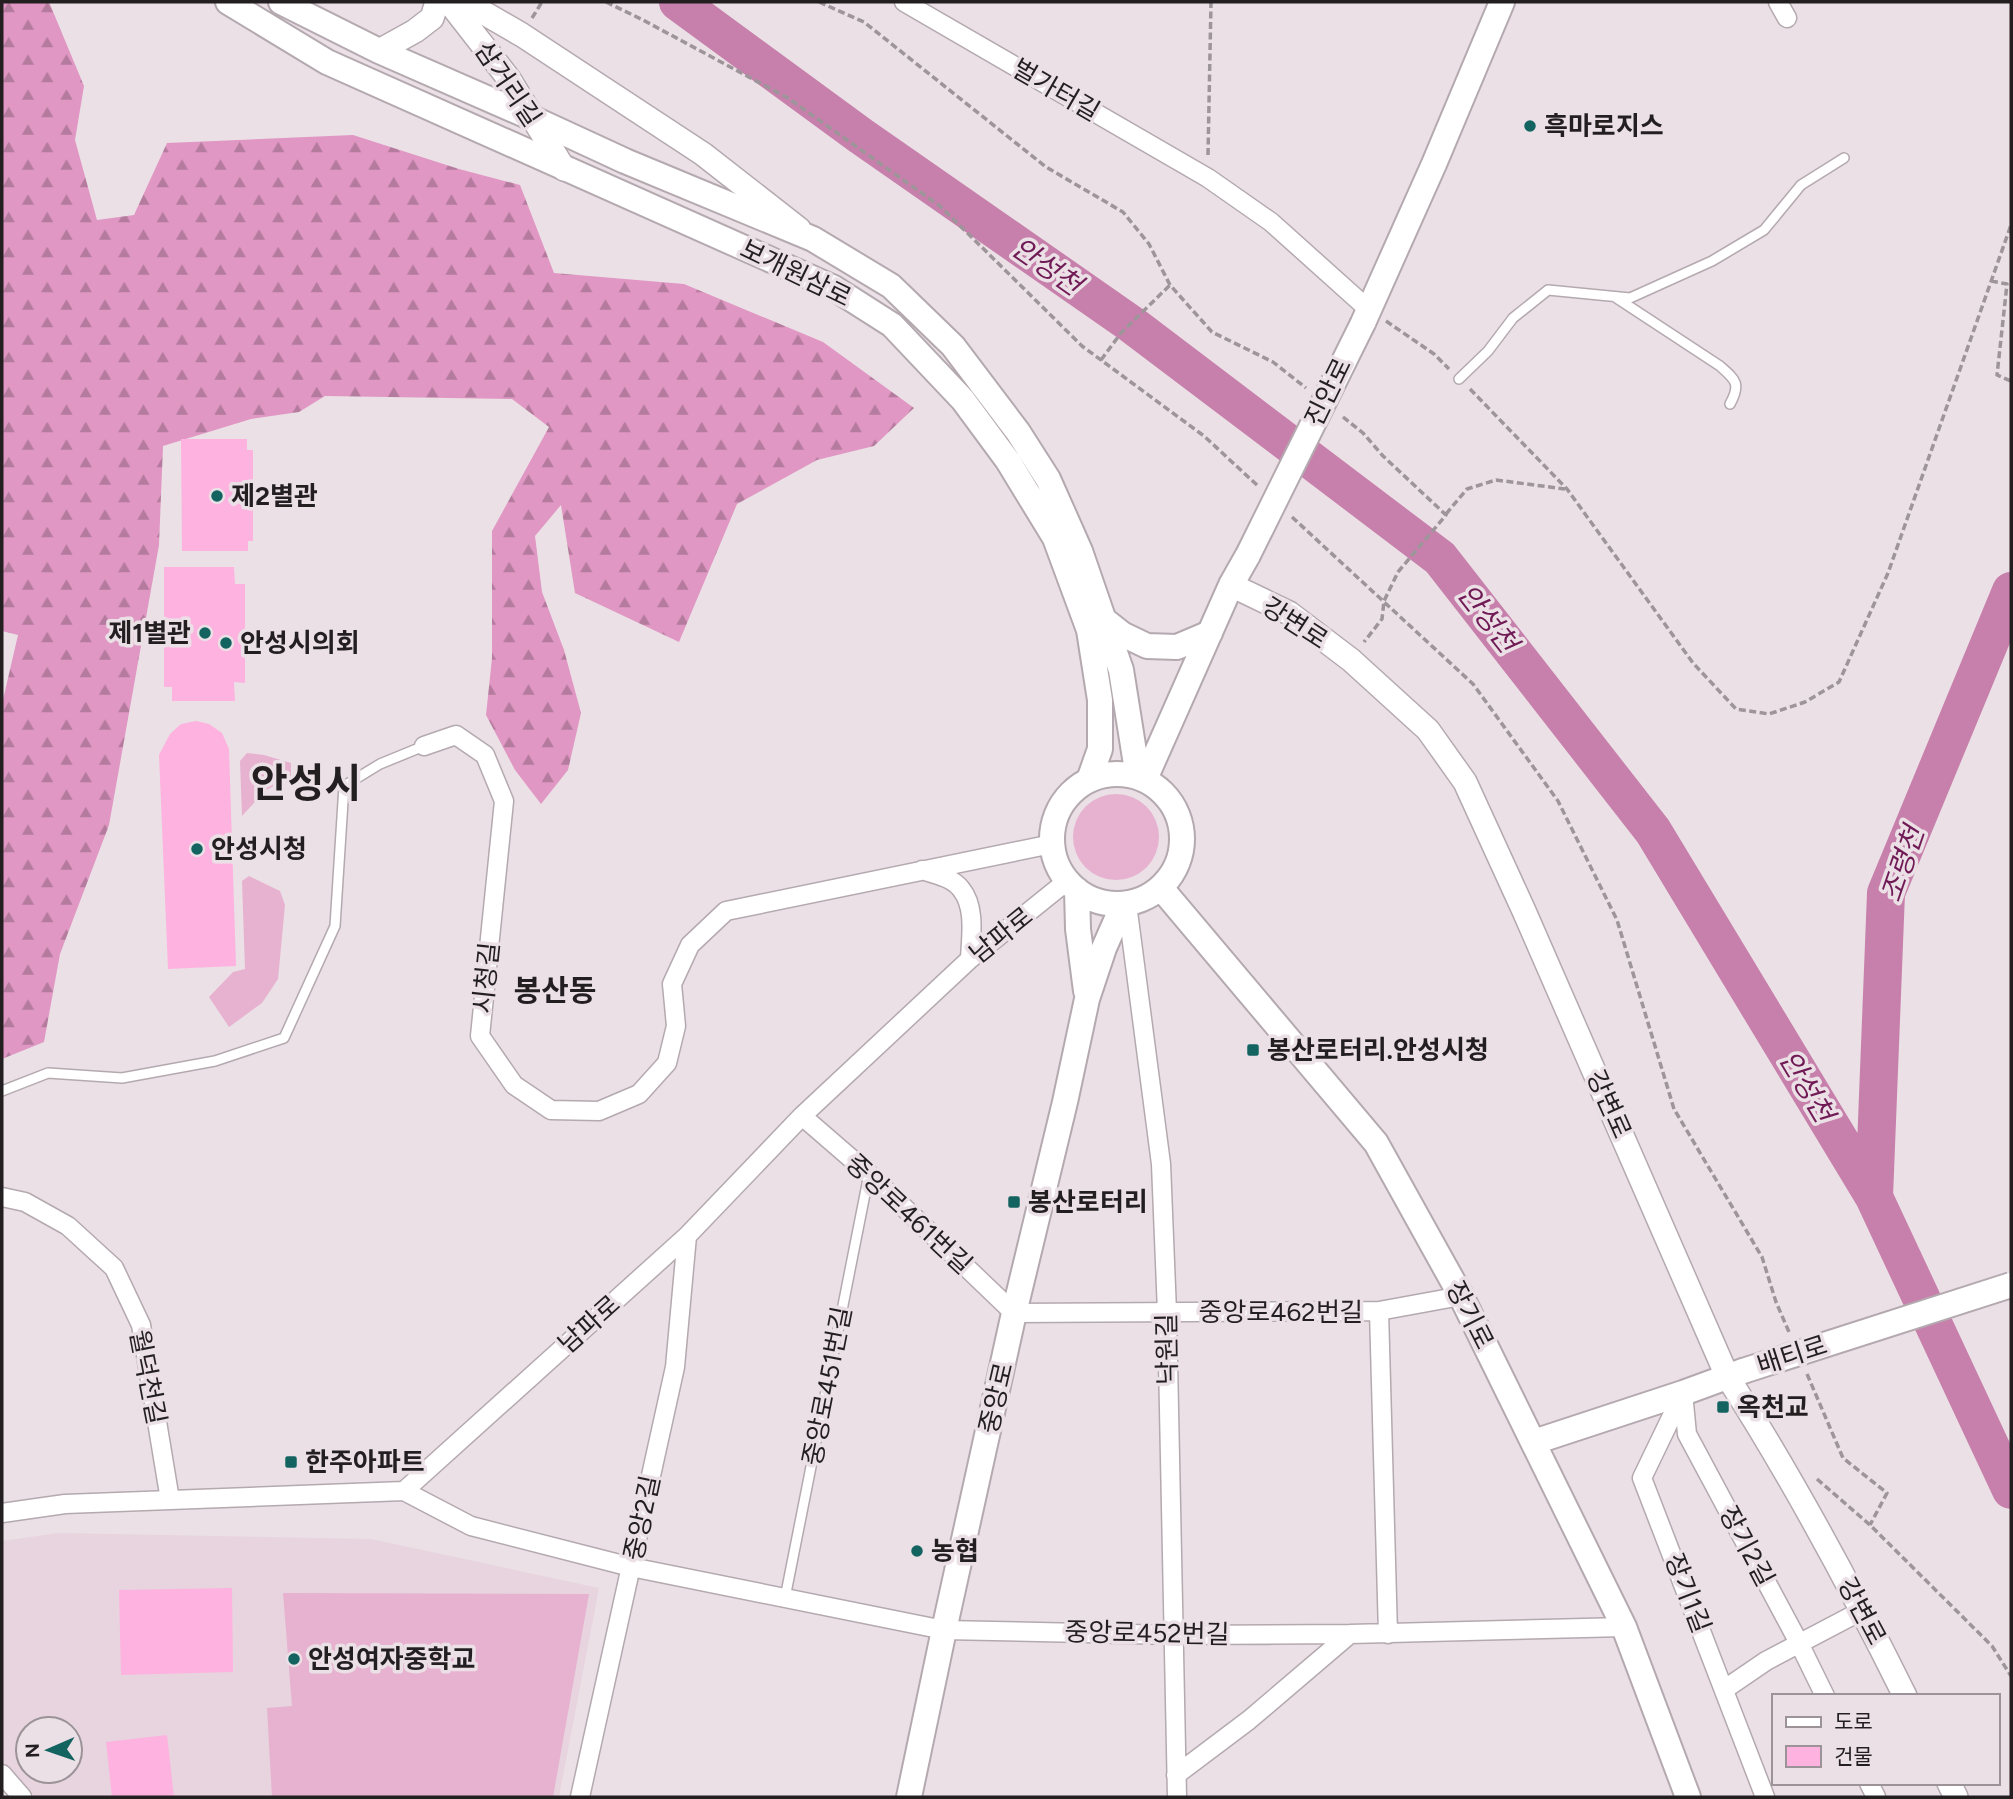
<svg xmlns="http://www.w3.org/2000/svg" width="2013" height="1799" viewBox="0 0 2013 1799" font-family="Figtree,'Noto Sans KR',sans-serif">
  <style>
    .built { fill: #e7d4de; fill-rule: evenodd }
    .grass { fill: #e7b1d0 }
    .forest { fill: url(#forest-firs) }
    .lines { fill: none; stroke-linecap: round; stroke-linejoin: round }
    .river { stroke: #c780ab; stroke-width: 38 }
    .building { fill: #feb2df }
    .service-casing { stroke: #b4a9af; stroke-width: 12 }
    .minor-casing { stroke: #b4a9af; stroke-width: 21 }
    .tertiary-casing { stroke: #b4a9af; stroke-width: 26 }
    .secondary-casing { stroke: #b4a9af; stroke-width: 28 }
    .path { stroke: #9d9599; stroke-width: 3.5; stroke-dasharray: 7 3.5; stroke-linecap: butt }
    .service { stroke: #fff; stroke-width: 9 }
    .minor { stroke: #fff; stroke-width: 18 }
    .tertiary { stroke: #fff; stroke-width: 23 }
    .secondary { stroke: #fff; stroke-width: 24 }
    .secondary-bridge-casing { stroke: #b4a9af; stroke-width: 28; stroke-linecap: butt }
    .secondary-bridge { stroke: #fff; stroke-width: 24 }
    .poi-dot { fill: #136361; stroke: #ebe0e6; stroke-width: 2.5 }
    .labels { text-anchor: middle; dominant-baseline: central; stroke-width: 7; stroke-linejoin: round; paint-order: stroke }
    .street-label { font-size: 26px; fill: #231f21; stroke: #ebe0e6 }
    .poi-label { font-size: 26px; font-weight: bold; fill: #231f21; stroke: #ebe0e6; text-anchor: start }
    .water-label { font-size: 28px; font-style: italic; fill: #701b56; stroke: #ebe0e6 }
    .quarter-label { font-size: 30px; font-weight: bold; fill: #231f21; stroke: #ebe0e6 }
    .town-label { font-size: 40px; font-weight: bold; fill: #231f21; stroke: #ebe0e6 }
  </style>
  <defs>
    <pattern id="forest-firs" width="22" height="20" patternUnits="userSpaceOnUse" patternTransform="scale(1.75)"><rect width="22" height="20" fill="#e097c3"/><path d="M5 1l3.5 6h-7zM16 11l3.5 6h-7z" fill="#b57b9e"/></pattern>
  </defs>
  <rect width="100%" height="100%" fill="#ebe0e6"/>
  <path class="built" d="M58,1533L371,1539L599,1588L559,1797H32L2,1760V1541ZM28,1729H70V1771H28Z"/>
  <path class="grass" d="M247,753L264,755L291,763V778L266,790L242,816L240,761Z
    M1073 837a43 43 0 1 1 86 0a43 43 0 1 1-86 0Z
    M249,876L280,891L285,905L278,979L262,1003L229,1027L209,997L233,972L245,969L242,881Z
    M283,1593L589,1594L553,1797H272L267,1708L292,1706Z"/>
  <path class="forest" d="M2,2H49L84,86L75,140L97,220L134,215L167,143L353,135L459,169L520,185L554,273L684,284L823,342L914,408L874,446L817,460L737,504L679,642L575,593L561,505L535,536L542,592L564,650L581,713L568,770L541,804L515,770L486,715L492,658V531L549,427L512,399L325,396L299,412L251,419L163,446L159,545L109,825L60,954L44,1042L2,1059V704L18,635L2,631Z"/>
  <g class="lines">
    <path class="river" d="M678,2L861,136L1131,324L1440,558L1653,831L1874,1197L2011,1490
      M1874,1197L1886,893L2011,591"/>
  </g>
  <path class="building" d="M181,439H247V450H253V541H248V551H182Z
    M164,567H234L235,584H245V683L234,682L235,701H172V687H164Z
    M196,721L209,724L222,733L229,749L236,966L168,969L159,755L170,734L181,724Z
    M232,1588L233,1672L121,1675L119,1590Z
    M167,1735L174,1797H112L106,1742Z"/>
  <g class="lines">
    <g class="service-casing">
      <path id="service" d="M1615,297L1720,366C1736,380 1741,384 1730,404
        M1459,379L1488,351L1513,318L1548,290L1630,298L1712,261L1764,230L1801,185L1844,158
        M2,1091L48,1073L122,1078L215,1061L284,1038L335,926L344,786L380,764L424,746
        M785,1598L869,1174"/>
    </g>
    <g class="minor-casing">
      <path id="minor" d="M904,2L1208,178L1271,222L1368,309
        M1778,2L1787,18
        M424,746L456,735L485,755L504,801L480,1036L514,1085L551,1110L599,1111L639,1094L667,1063L676,1026L672,984L690,945L726,911L1052,844
        M922,870C935,874 953,878 961,889C976,907 971,937 970,959
        M1127,904L1161,1164L1167,1312L1177,1797
        M802,1116L869,1174L1014,1313L1379,1311L1461,1296
        M2,1197L25,1202L68,1226L114,1268L141,1325L170,1500
        M1379,1311L1388,1634
        M1683,1393L1642,1478L1765,1797
        M1683,1393L1687,1434L1799,1643L1825,1696
        M404,1491L471,1526L631,1567L944,1630L1174,1635L1350,1634L1624,1627
        M2,1513L65,1504L404,1491L687,1236L802,1116L970,959L1067,881
        M1725,1689L1766,1661L1863,1610
        M2,1774L22,1797
        M1176,1775L1249,1720L1350,1634
        M1869,1783L1876,1797
        M580,1797L675,1367L687,1236"/>
    </g>
    <g class="tertiary-casing">
      <path id="tertiary" d="M449,2L509,79L564,169
        M465,2L522,35L703,154L799,229
        M379,51L415,31L432,18L437,2
        M1231,585L1289,613L1351,660L1428,730L1465,782L1524,911L1727,1376C1793,1479 1851,1587 1905,1696
        M1949,1783L1956,1797"/>
    </g>
    <g class="secondary-casing">
      <path id="secondary" d="M228,2L327,62L834,288L892,325L963,400L1008,461L1055,538L1089,630L1100,700V749L1089,780
        M281,2L379,51L532,118L625,161L813,239L891,286L953,346L1018,432L1048,479L1080,551L1121,670L1138,777
        M1363,323L1434,164L1502,2
        M1103,619L1122,634L1147,646L1177,647L1210,633
        M1052 839a65 65 0 1 1 130 0a65 65 0 1 1-130 0Z
        M1145,779L1231,585L1248,555
        M1161,888L1376,1143L1461,1296L1624,1627L1688,1797
        M1077,890L1078,929L1086,991
        M1534,1442L1683,1393L1743,1371
        M909,1797L944,1630L1014,1313L1065,1102L1087,999L1104,948L1123,905"/>
    </g>
    <path class="path" d="M606,2L643,20L788,98L940,206L1082,346L1204,436L1258,486
      M819,2L864,22L1046,167L1123,212L1149,244L1170,285L1212,332L1273,362L1306,388
      M532,18L542,2
      M1208,155L1211,2
      M1991,281L2007,284L1997,375L2011,381
      M1386,321L1434,354L1449,369
      M1101,360L1121,333L1170,285
      M1470,389L1567,489L1693,663L1736,709L1769,714L1805,702L1839,682L1888,573L2011,225
      M1343,417L1363,433L1383,456L1446,515L1398,572L1384,601L1382,619L1364,642
      M1446,514L1467,489L1496,480L1565,489
      M1292,517L1473,684L1558,801L1617,920L1674,1109L1762,1257L1776,1302L1789,1332
      M1807,1374L1843,1458L1887,1493L1870,1525
      M1817,1479L1870,1525L1992,1646L2011,1676"/>
    <use href="#service" class="service"/>
    <use href="#minor" class="minor"/>
    <use href="#tertiary" class="tertiary"/>
    <use href="#secondary" class="secondary"/>
    <g class="secondary-bridge-casing">
      <path id="secondary-bridge" d="M1248,555L1363,323
        M1743,1371L2011,1285"/>
    </g>
    <use href="#secondary-bridge" class="secondary-bridge"/>
  </g>
  <g class="poi-dot">
    <circle cx="1530" cy="126" r="7"/>
    <circle cx="217" cy="496" r="7"/>
    <circle cx="205" cy="633" r="7"/>
    <circle cx="226" cy="643" r="7"/>
    <circle cx="197" cy="849" r="7"/>
    <rect x="1246" y="1043" width="14" height="14" rx="3.5"/>
    <rect x="1007" y="1195" width="14" height="14" rx="3.5"/>
    <rect x="1716" y="1400" width="14" height="14" rx="3.5"/>
    <rect x="284" y="1455" width="14" height="14" rx="3.5"/>
    <circle cx="917" cy="1551" r="7"/>
    <circle cx="294" cy="1659" r="7"/>
  </g>
  <g class="labels">
    <g class="street-label">
      <text transform="translate(508 84) rotate(56)">삼거리길</text>
      <text transform="translate(1056 90) rotate(30)">벌가터길</text>
      <text transform="translate(796 273) rotate(26)">보개원삼로</text>
      <text transform="translate(1328 392) rotate(-64)">진안로</text>
      <text transform="translate(1295 623) rotate(33)">강변로</text>
      <text transform="translate(1001 935) rotate(-39)">남파로</text>
      <text transform="translate(486 978) rotate(-84)">시청길</text>
      <text transform="translate(1609 1104) rotate(66)">강변로</text>
      <text transform="translate(909 1214) rotate(43)">중앙로461번길</text>
      <text x="1281" y="1312">중앙로462번길</text>
      <text transform="translate(1470 1315) rotate(63)">장기로</text>
      <text transform="translate(589 1324) rotate(-42)">남파로</text>
      <text transform="translate(1167 1349) rotate(-91)">낙원길</text>
      <text transform="translate(1792 1355) rotate(-18)">배티로</text>
      <text transform="translate(148 1377) rotate(79)">월덕천길</text>
      <text transform="translate(827 1386) rotate(-79)">중앙로451번길</text>
      <text transform="translate(996 1398) rotate(-77)">중앙로</text>
      <text transform="translate(642 1518) rotate(-78)">중앙2길</text>
      <text transform="translate(1747 1546) rotate(62)">장기2길</text>
      <text transform="translate(1688 1593) rotate(69)">장기1길</text>
      <text transform="translate(1862 1611) rotate(62)">강변로</text>
      <text transform="translate(1147 1633) rotate(1)">중앙로452번길</text>
    </g>
    <g class="poi-label">
      <text x="1544" y="126">흑마로지스</text>
      <text x="231" y="496">제2별관</text>
      <text x="191" y="633" text-anchor="end">제1별관</text>
      <text x="240" y="643">안성시의회</text>
      <text x="211" y="849">안성시청</text>
      <text x="1267" y="1050">봉산로터리.안성시청</text>
      <text x="1028" y="1202">봉산로터리</text>
      <text x="1737" y="1407">옥천교</text>
      <text x="305" y="1462">한주아파트</text>
      <text x="931" y="1551">농협</text>
      <text x="308" y="1659">안성여자중학교</text>
    </g>
    <g class="water-label">
      <text transform="translate(1047 266) rotate(35)">안성천</text>
      <text transform="translate(1488 618) rotate(52)">안성천</text>
      <text transform="translate(1902 864) rotate(-71)">조령천</text>
      <text transform="translate(1807 1086) rotate(59)">안성천</text>
    </g>
    <g class="quarter-label">
      <text x="555" y="990">봉산동</text>
    </g>
    <g class="town-label">
      <text x="306" y="783">안성시</text>
    </g>
  </g>
  <rect width="2013" height="1799" fill="none" stroke="#231f21" stroke-width="7"/>
  <rect x="1772" y="1694" width="228" height="91" fill="#ebe0e6" stroke="#9b9397" stroke-width="2"/>
  <rect x="1786" y="1717" width="35" height="10" fill="#ffffff" stroke="#9b9397" stroke-width="2"/>
  <text x="1834" y="1729" font-size="21" fill="#231f21">도로</text>
  <rect x="1786" y="1746" width="35" height="21" fill="#feb2df" stroke="#9b9397" stroke-width="2"/>
  <text x="1834" y="1764" font-size="21" fill="#231f21">건물</text>
  <g transform="translate(49 1750) rotate(268)"><circle r="33" fill="#ebe0e6" stroke="#9b9397" stroke-width="2"/>
  <path d="M0-5L12 26L0 18L-12 26Z" fill="#136361"/>
  <text y="-10" font-size="19" font-weight="bold" text-anchor="middle" fill="#231f21">N</text>
  </g>
</svg>
